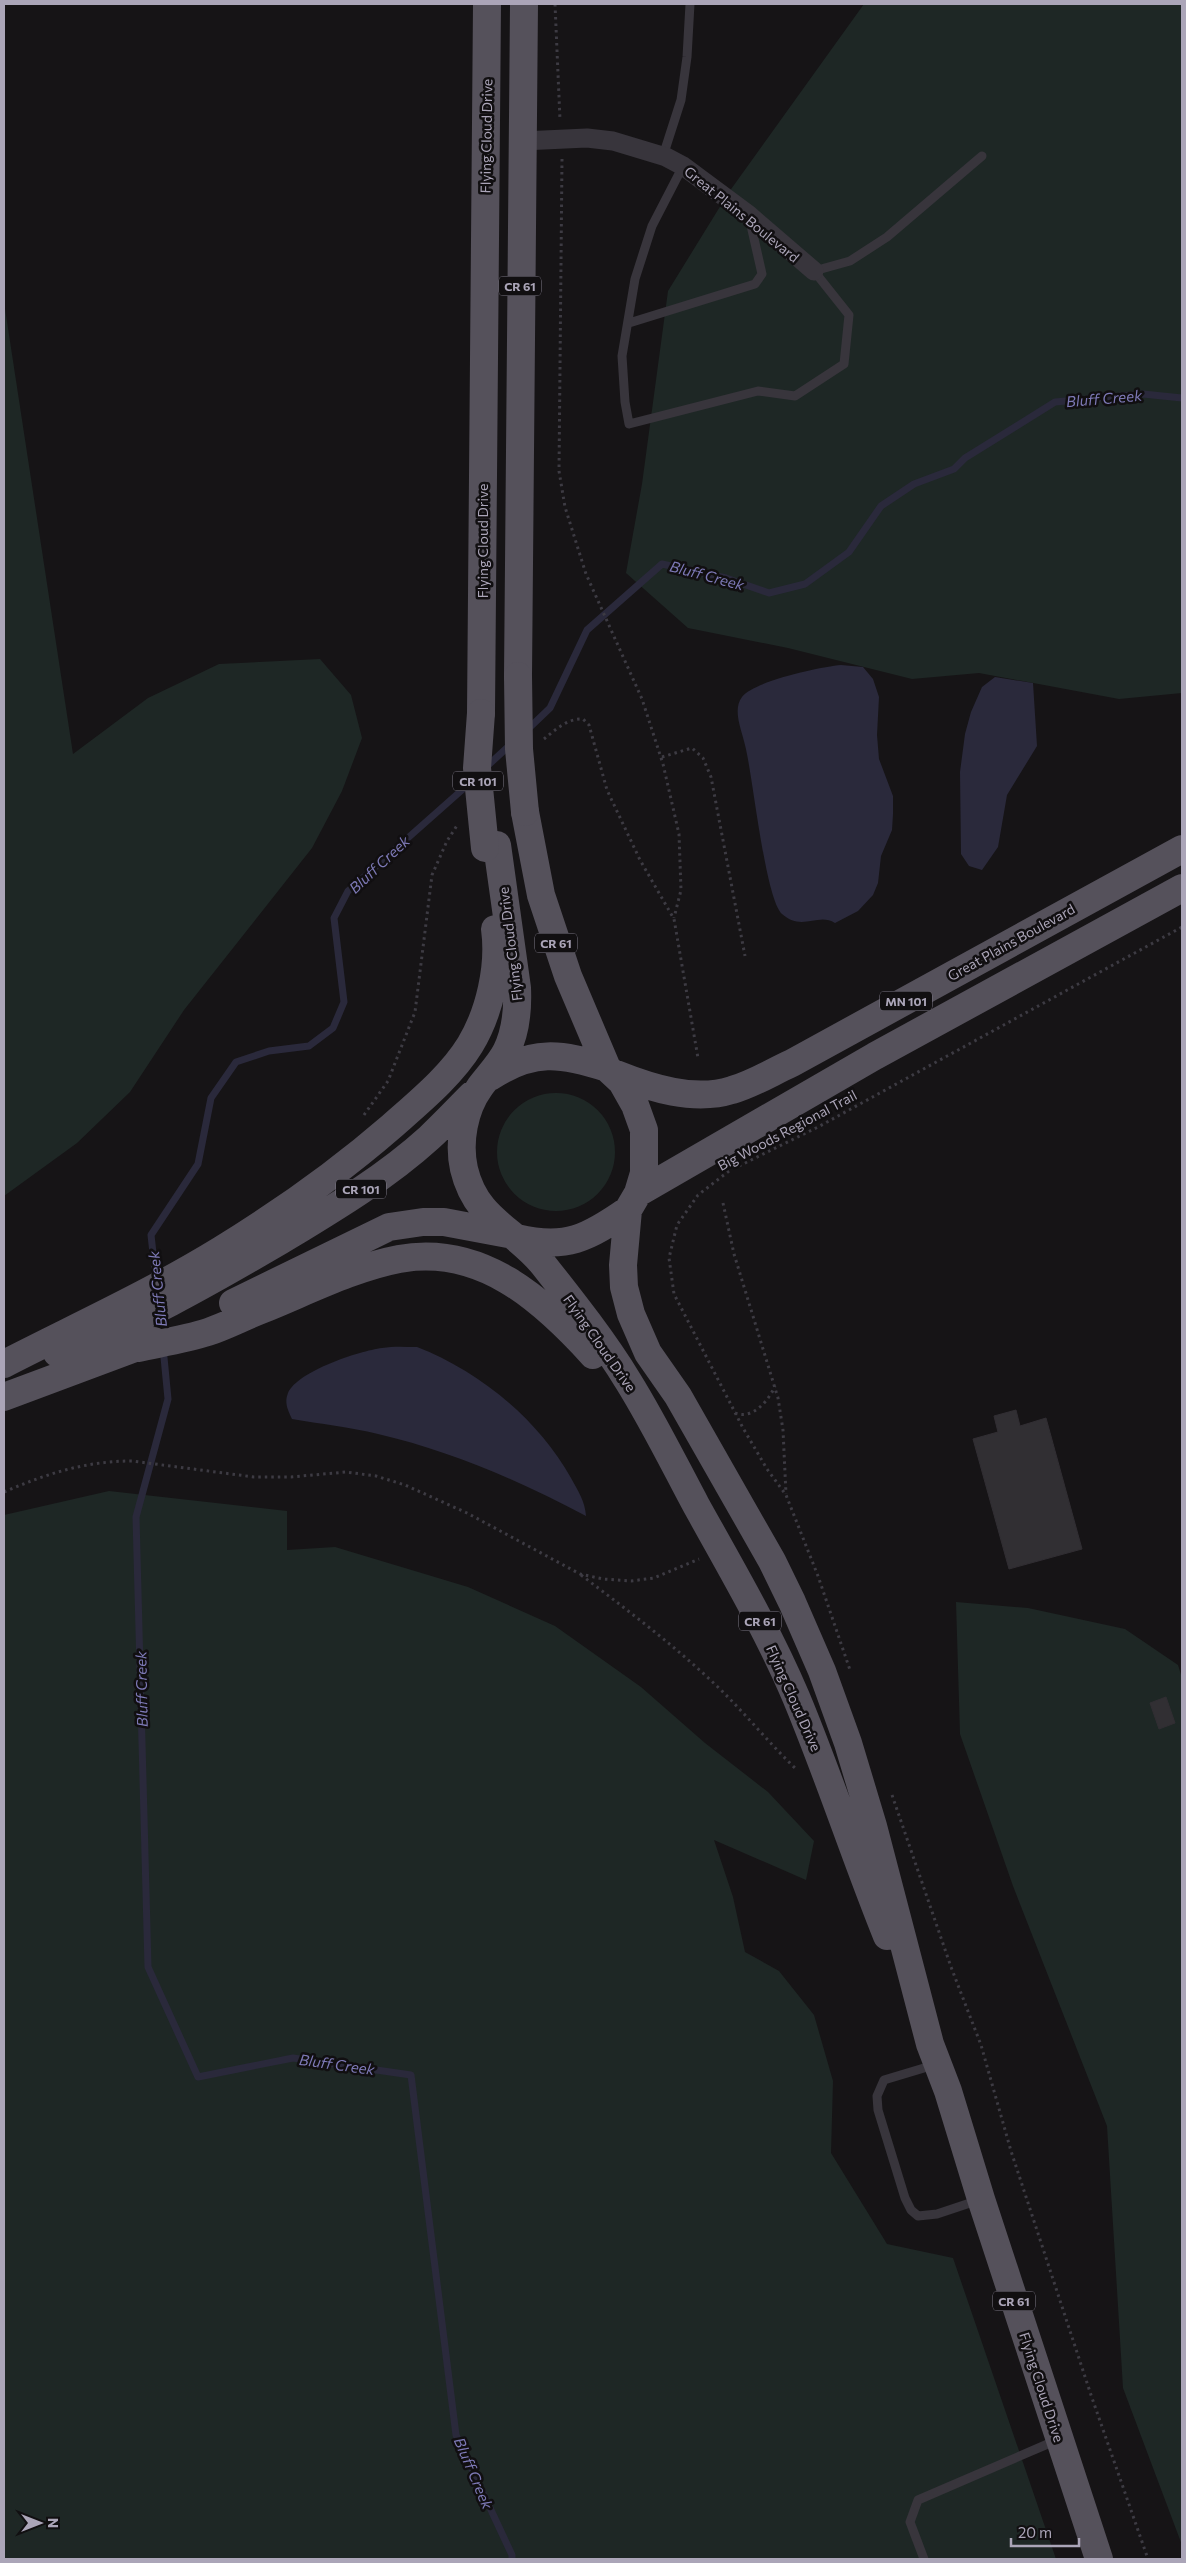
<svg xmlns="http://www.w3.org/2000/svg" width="1186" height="2563" viewBox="0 0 1186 2563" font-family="Commissioner,sans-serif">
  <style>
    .green { fill: #1e2725 }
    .water { fill: #2a293b }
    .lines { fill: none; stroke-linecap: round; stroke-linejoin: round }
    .stream { stroke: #2a293b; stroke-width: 7 }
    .building { fill: #312f33; stroke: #312e33 }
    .path { stroke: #3d3b43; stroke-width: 3; stroke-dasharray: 2.5 4; stroke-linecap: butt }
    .service { stroke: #38353c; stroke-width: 9 }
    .minor { stroke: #38353c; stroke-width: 19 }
    .primary { stroke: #55515b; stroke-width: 28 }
    .primary-bridge { stroke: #55515b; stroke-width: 28 }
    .labels { text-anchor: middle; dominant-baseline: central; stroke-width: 5; stroke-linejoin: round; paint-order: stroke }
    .shield { fill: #110f11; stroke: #7d7886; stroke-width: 1 }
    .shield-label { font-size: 12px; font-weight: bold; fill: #aba5b8 }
    .street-label { font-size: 14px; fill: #aba5b8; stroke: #110f11 }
    .water-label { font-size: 15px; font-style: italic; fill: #7d79b6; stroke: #110f11 }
  </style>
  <rect width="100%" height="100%" fill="#161416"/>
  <path class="green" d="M864,4H1182V693L1119,699L979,673L912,679L788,648L688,628L626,573L642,484L668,291L729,192Z
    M4,302L73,754L148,698L219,664L320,659L351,695L362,738L342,791L312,848L184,1010L130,1092L77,1143L4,1196Z
    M497 1152a59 59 0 1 1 118 0a59 59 0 1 1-118 0Z
    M109,1491L287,1511V1550L335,1547L468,1587L555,1626L641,1687L705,1743L768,1792L814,1841L806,1880L714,1840L733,1897L745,1952L779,1971L814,2015L833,2081L831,2153L887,2244L953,2258L1056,2559H4V1515Z
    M956,1602L1028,1608L1125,1629L1178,1665L1182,1678V2545L1123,2388L1107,2126L1013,1886L960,1734Z"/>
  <path class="water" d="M841,665L863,667L873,679L879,697L877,735L879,759L893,796V814L892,830L881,856L878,883L873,895L858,911L835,923C818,912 802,932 782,914C765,898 753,776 745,745C742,731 732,710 742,697C754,681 820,667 841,665Z
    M995,677L1033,683L1037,746L1007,795L998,847L982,870L969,866L961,854L960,772L965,734L971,712L982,687Z
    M417,1347C479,1371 538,1419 571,1478C578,1491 585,1501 586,1516C520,1481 451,1451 378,1434C350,1427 320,1424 292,1419C288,1410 284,1403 288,1393C298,1371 359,1351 382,1348C394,1346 405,1347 417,1347Z"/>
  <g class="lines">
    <path class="stream" d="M527,730L550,708L587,630L662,564L726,578L769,593L805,584L849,552L881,506L914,484L954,469L965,458L1055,402L1143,394L1182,398
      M484,769L511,744
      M156,1280L151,1235L198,1164L211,1098L236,1062L269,1051L309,1046L333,1028L344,1002L334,918L348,891L471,782
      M163,1347L168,1399L136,1517L148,1967L198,2077L293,2058L411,2075L456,2435L512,2555V2559"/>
  </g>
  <path class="building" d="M1016,1410L1020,1426L1046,1418L1082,1549L1009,1569L973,1439L998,1432L994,1416Z
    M1166,1697L1175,1723L1159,1729L1150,1703Z"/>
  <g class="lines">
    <path class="path" d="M555,4L560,120
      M562,159L559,471L565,507L586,574L642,699L663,764L679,834L681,890L674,918
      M544,739C555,730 568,718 583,719L589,725L607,790L640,860L674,919L698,1058
      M662,757L692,748L703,758L711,777L745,956
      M364,1115L388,1081L415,1012L432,875L447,841L458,824
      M739,1166L818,1127L1182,927
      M729,1171L698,1195L677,1225L669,1258L674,1294L743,1428L767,1469L786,1495L818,1576L850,1670
      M723,1203L734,1254L778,1398L783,1430L786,1494
      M735,1413C753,1420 769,1400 775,1386
      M4,1492C46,1474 85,1461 132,1461L254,1477H291L346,1472L376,1476L405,1485L467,1513L580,1574L603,1579L631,1581L654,1578L699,1559
      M581,1575C630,1612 679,1649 723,1692C748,1717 771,1745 797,1770
      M892,1795L951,1967L981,2045L1011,2151L1091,2395L1148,2559"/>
    <path class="service" d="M663,156L681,100L687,57L690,4
      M683,166L652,226L635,279L622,356L625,402L629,424L758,391L795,396L844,364L849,315L814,271L850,261L887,237L982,156
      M629,323L755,284L762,274L750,221
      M934,2065L884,2080L877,2096L878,2110L905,2198L911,2210L918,2216L937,2214L979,2200
      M924,2559L910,2522L918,2500L1057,2440"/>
    <path class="minor" d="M522,141L587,138L613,141L666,157L683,166L749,215L814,271"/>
    <path class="primary" d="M518,676L524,4
      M481,713L487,4
      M525,812L541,895L568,976L607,1068L622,1082L635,1105L644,1130V1173L638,1193L628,1210L623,1265L624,1287L631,1314L648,1353L678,1396L772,1561L792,1602L822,1671L848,1743L873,1826L930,2044L948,2091L981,2199L1099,2559
      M497,845L517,988C518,1010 516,1032 506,1052C499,1065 489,1075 480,1087C464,1109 458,1142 464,1169C476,1220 513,1228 542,1263C572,1301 603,1340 628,1381C653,1421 674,1464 696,1505C731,1568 768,1631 796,1697C829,1776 855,1857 887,1936
      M616,1074C651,1088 694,1102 732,1090C753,1084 772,1072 792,1063L1182,849
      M490,1077C533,1049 561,1053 607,1068
      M638,1193L875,1056L1182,888
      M517,1238C566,1250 588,1238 628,1210
      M233,1303L389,1227L423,1222H444L508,1234
      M138,1348C161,1343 186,1339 208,1332C226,1326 243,1317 261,1310C306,1292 352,1268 399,1259C481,1244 542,1299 593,1355
      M57,1353C135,1325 208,1283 280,1241C331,1210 385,1178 429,1138C444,1124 458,1109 472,1095
      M4,1364C76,1327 151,1293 221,1250C281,1213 339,1172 392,1126C419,1102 451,1076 470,1045C490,1012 500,966 495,929
      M4,1397L154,1341"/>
    <path class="primary-bridge" d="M518,676L519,749L525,812
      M481,713L477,768L485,848"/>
  </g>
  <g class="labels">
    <g class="shield">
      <rect x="499" y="276.5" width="42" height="19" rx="4"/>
      <rect x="453" y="771.5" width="50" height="19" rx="4"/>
      <rect x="535" y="933.5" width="42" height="19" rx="4"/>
      <rect x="880" y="991.5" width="52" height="19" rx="4"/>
      <rect x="336" y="1179.5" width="50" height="19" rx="4"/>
      <rect x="739" y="1611.5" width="42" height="19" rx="4"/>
      <rect x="993" y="2291.5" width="42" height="19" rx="4"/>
    </g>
    <g class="shield-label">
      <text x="520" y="286">CR 61</text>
      <text x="478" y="781">CR 101</text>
      <text x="556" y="943">CR 61</text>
      <text x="906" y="1001">MN 101</text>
      <text x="361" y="1189">CR 101</text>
      <text x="760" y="1621">CR 61</text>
      <text x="1014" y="2301">CR 61</text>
    </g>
    <g class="street-label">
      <text transform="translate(486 136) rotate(-89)">Flying Cloud Drive</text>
      <text transform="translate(742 214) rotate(39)">Great Plains Boulevard</text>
      <text transform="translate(482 541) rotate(-90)">Flying Cloud Drive</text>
      <text transform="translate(1011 942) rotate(-29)">Great Plains Boulevard</text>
      <text transform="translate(510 944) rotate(-97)">Flying Cloud Drive</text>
      <text transform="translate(787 1130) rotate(-28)">Big Woods Regional Trail</text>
      <text transform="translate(600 1343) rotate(55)">Flying Cloud Drive</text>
      <text transform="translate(794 1698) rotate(66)">Flying Cloud Drive</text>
      <text transform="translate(1042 2387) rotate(72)">Flying Cloud Drive</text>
    </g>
    <g class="water-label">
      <text transform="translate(1104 398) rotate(-5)">Bluff Creek</text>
      <text transform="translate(707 575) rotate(15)">Bluff Creek</text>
      <text transform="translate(379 864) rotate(-43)">Bluff Creek</text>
      <text transform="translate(157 1289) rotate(-96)">Bluff Creek</text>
      <text transform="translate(141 1689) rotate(-91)">Bluff Creek</text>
      <text transform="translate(337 2064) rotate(8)">Bluff Creek</text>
      <text transform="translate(474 2473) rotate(67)">Bluff Creek</text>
    </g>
  </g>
  <rect width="1186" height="2563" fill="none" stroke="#aba5b8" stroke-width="10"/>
  <g transform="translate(40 2523) rotate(90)" stroke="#110f11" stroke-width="4" paint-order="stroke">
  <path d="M0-4L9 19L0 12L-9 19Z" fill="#aba5b8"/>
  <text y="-8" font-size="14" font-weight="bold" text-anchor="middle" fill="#aba5b8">N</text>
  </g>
  <path d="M1011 2538v8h68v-8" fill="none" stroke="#aba5b8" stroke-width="2.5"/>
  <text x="1018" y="2538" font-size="15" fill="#aba5b8" stroke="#110f11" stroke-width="4" paint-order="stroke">20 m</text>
</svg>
